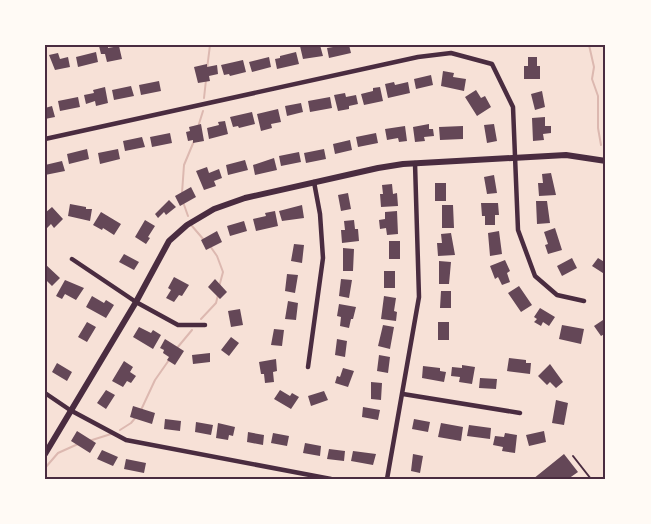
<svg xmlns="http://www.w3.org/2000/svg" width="651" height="524" viewBox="0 0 651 524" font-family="Helvetica,sans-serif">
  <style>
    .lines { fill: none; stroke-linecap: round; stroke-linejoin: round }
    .stream { stroke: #dcb8b0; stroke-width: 2 }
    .building { fill: #644757 }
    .service { stroke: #4a2c40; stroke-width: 2 }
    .minor { stroke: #4a2c40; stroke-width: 4.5 }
    .tertiary { stroke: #4a2c40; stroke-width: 6 }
    .neatline { fill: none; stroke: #4a2c40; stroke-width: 2 }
  </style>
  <rect width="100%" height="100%" fill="#f7e1d7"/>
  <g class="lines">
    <path class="stream" d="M589,45L594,67L592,79L598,96V128L601,145
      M207,69L210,45
      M204,98L206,80
      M198,127L203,111
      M604,179L606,181
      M182,193L184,165L194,141
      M183,202L188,216
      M192,226L204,240
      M210,246L217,256L223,272L219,287
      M201,319L216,303L218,295
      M177,348L192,330
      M141,410L155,380L169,360
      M120,430L131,423L136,417
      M89,441L111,434
      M45,468L58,453L78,444"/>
  </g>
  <path class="building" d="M108,45V48L119,46L122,59L107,62L105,54H101L99,46Z
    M306,45H320L323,56L303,59L300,46Z
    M332,45H349L351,53L329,58L327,48L333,47Z
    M96,52L98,62L78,67L76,57Z
    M296,52L299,64L277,69L275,59L280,58V56Z
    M58,53L60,59L68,57L70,67L55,70L49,55Z
    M269,57L271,67L252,72L249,62Z
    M528,57H537V66H540V79H524V66H528Z
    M243,60L246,72L230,76L229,74L224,75L221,65Z
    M207,64V67L217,65L218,74L209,76L210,81L198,83L194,67Z
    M443,71L454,73L453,77L466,79L464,91L441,86Z
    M431,75L433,85L416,89L414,79Z
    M159,81L161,91L141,95L139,85Z
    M394,82L395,85L408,82L410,93L388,98L385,84Z
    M131,86L134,96L114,100L112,90Z
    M105,87L108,103L96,106L95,101L86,104L84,95L94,93L93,90Z
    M380,87L383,101L364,105L361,94L373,91V88Z
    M476,90L481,98L485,96L491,107L477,116L465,97Z
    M542,91L545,107L535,110L531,94Z
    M345,93L346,97L356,95L358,104L349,106V109L338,111L334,95Z
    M78,97L80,107L60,111L58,101Z
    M330,97L332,108L310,112L308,101Z
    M301,103L303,112L287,116L285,106Z
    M52,106L55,117L45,119V108Z
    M278,109L281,122L271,124L272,128L261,131L257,114Z
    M252,112L255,124L239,128L238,126L233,127L230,117Z
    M545,117V126H551V133L543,134L544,140L533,141L532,118Z
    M225,121L228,134L209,139L207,128L219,125L218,122Z
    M201,124L204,141L193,143V140L188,141L186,132L190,131L189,127Z
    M429,124V129H433L434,136L424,137L425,141L415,142L413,127Z
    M494,124L497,141L487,143L484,125Z
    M405,126L407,141L399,142L398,138L387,140L385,129Z
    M463,126V139L440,140L439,127Z
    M170,133L172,143L152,147L150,137Z
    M376,133L378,143L358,147L356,137Z
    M142,137L145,147L125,151L123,141Z
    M350,140L352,150L335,154L333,144Z
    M87,149L89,159L69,164L67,154Z
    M118,149L120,159L100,164L98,153Z
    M324,149L326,159L306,163L304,153Z
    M299,152L301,162L281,166L279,156Z
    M274,158L277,170L255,175L253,165Z
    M245,160L248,170L228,175L226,165Z
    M62,161L65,171L45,175V165Z
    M207,167L209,173L219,169L222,178L214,181L216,186L204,190L196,171Z
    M551,173L556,195L539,196L538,183H543L542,174Z
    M494,175L497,193L487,194L484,177Z
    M435,183H446V201H435Z
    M392,184L393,194L397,193L398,206L381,207L380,194H383L382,185Z
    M191,187L196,197L180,206L175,196Z
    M348,193L351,209L341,211L338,195Z
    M169,200L176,207L166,215L164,212L158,218L155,214Z
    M536,201H547L550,223L537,224Z
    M481,203H498L499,215H495V225H485V216H482Z
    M70,204L86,207V209H92L90,221L68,216Z
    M302,205L304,218L282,221L279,211Z
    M442,205H453L454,228H442Z
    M52,207L63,219L54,228L51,224L45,230V213Z
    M275,211L278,226L256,231L253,219L266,216L265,213Z
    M397,211L398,234L387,235L386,228L380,229L379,220L385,219V212Z
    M101,212L121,224L114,235L103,228L102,230L93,225Z
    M145,220L155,226L148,237L150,238L146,244L135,237Z
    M354,220L355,229H358L359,241L342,243L341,230H345L344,221Z
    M244,221L247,231L230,236L227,226Z
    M555,228L562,250L548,254L545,245L548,244L544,232Z
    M217,231L222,242L206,250L201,240Z
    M499,231L502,254L490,256L488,233Z
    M451,233L455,255L438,256L437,243H442L441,234Z
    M389,241H400V259H389Z
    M294,244L304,245L302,263L291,261Z
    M343,248L354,249L353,271H343Z
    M124,254L139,262L134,270L119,262Z
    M572,258L577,268L562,276L557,266Z
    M598,258L606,263V275L592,266Z
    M505,260L510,271L507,273L510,282L502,285L498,277L495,279L490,266Z
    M439,261L451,262L449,284H439Z
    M45,264L60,278L52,286L45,279Z
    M384,271H395V288H384Z
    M287,274L298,275L295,293L285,291Z
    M174,277L189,285L182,296L179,295L174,302L166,298L171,290L168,288Z
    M215,279L227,292L220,299L208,287Z
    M341,279L352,280L349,298L339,296Z
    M65,280L84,288L76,300L65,294L62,299L56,296Z
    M519,286L532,305L521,312L508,293Z
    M441,291H451V308H440Z
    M92,296L104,303L106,300L114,305L106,318L86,307Z
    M384,296L396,298L394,311L397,312L396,321L381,319Z
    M288,301L298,303L296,320L285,319Z
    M339,304L356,307L353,319H351L349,328L340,326L341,317L337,316Z
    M540,308L555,317L549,326L543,322L541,326L534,322L537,319L534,317Z
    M240,309L243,325L231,327L228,311Z
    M606,318V333L601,336L594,326Z
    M87,322L96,327L87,342L78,337Z
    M438,322H449V340H438Z
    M383,325L394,327L390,349L378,346Z
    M562,325L584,329L581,344L559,339Z
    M139,327L151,333L153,330L161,335L153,349L133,337Z
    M274,329L284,330L282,346L271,345Z
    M231,337L239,343L229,356L221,350Z
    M165,339L184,351L175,365L167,360L169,357L163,353L164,350L160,348Z
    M337,339L347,341L345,357L335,355Z
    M210,353V362L193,364L192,355Z
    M379,355L390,357L388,373L377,371Z
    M509,358L526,360V363H531L530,374L507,371Z
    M276,359L277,371L273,372L274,382L265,383L264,374H261L259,362Z
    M124,361L133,367L130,372L136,376L131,383L127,381L123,387L112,381Z
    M57,363L72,372L67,381L52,372Z
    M550,364L563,382L556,388L550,382L547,385L538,376Z
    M462,365L475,367L472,384L459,382L460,377L451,376L452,367L462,368Z
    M423,366L440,368V371L446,372L444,382L422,378Z
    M343,368L354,371L348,387L335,383L337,376L340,377Z
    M480,378L497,379L496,389L479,388Z
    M371,382L382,383L381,400L371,399Z
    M106,390L115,395L106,409L97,403Z
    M280,390L290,396L292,393L299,397L291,409L274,399Z
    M324,391L328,400L311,406L308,396Z
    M556,400L568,403L564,425L552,423Z
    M133,406L155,413L152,424L130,417Z
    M363,407L380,410L378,420L362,417Z
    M165,419L181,421L180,431L164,429Z
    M414,419L430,422L428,432L412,429Z
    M196,422L213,425L211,435L195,432Z
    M218,423L235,427L233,436L229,435L228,440L216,438Z
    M441,423L463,427L461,441L438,437Z
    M469,425L491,428L490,439L467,436Z
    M77,431L96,443L90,453L71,441Z
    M544,431L546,442L529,446L526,435Z
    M248,432L264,435L263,445L247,442Z
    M273,433L289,436L287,446L271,443Z
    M505,433L517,435L515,453L502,451L503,447L493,445L495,436L504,437Z
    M305,443L321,446L320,456L303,453Z
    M329,449L345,451L344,461L327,459Z
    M102,450L118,457L113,466L97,459Z
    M353,451L376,454L373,465L351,461Z
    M413,454L423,456L420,473L411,471Z
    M564,454L578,472L568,479H533Z
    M126,459L146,463L144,473L124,469Z"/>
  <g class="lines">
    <path class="service" d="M573,456L591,479"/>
    <path class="minor" d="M45,139L418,57L451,53L492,64L513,107L518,230L535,276L557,295L584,301
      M72,259L136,302L178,325H205
      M308,367L323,258L320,214L314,182
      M45,393L70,410L126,440L331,479
      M403,394L520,413
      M387,479L419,297L415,163"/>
    <path class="tertiary" d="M45,454L136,302L169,241L187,225L214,209L245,198L378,168L403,164L566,155L606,161"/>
  </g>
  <rect width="651" height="524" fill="none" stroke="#fffaf5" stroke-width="93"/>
  <rect x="46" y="46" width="558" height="432" class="neatline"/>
</svg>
